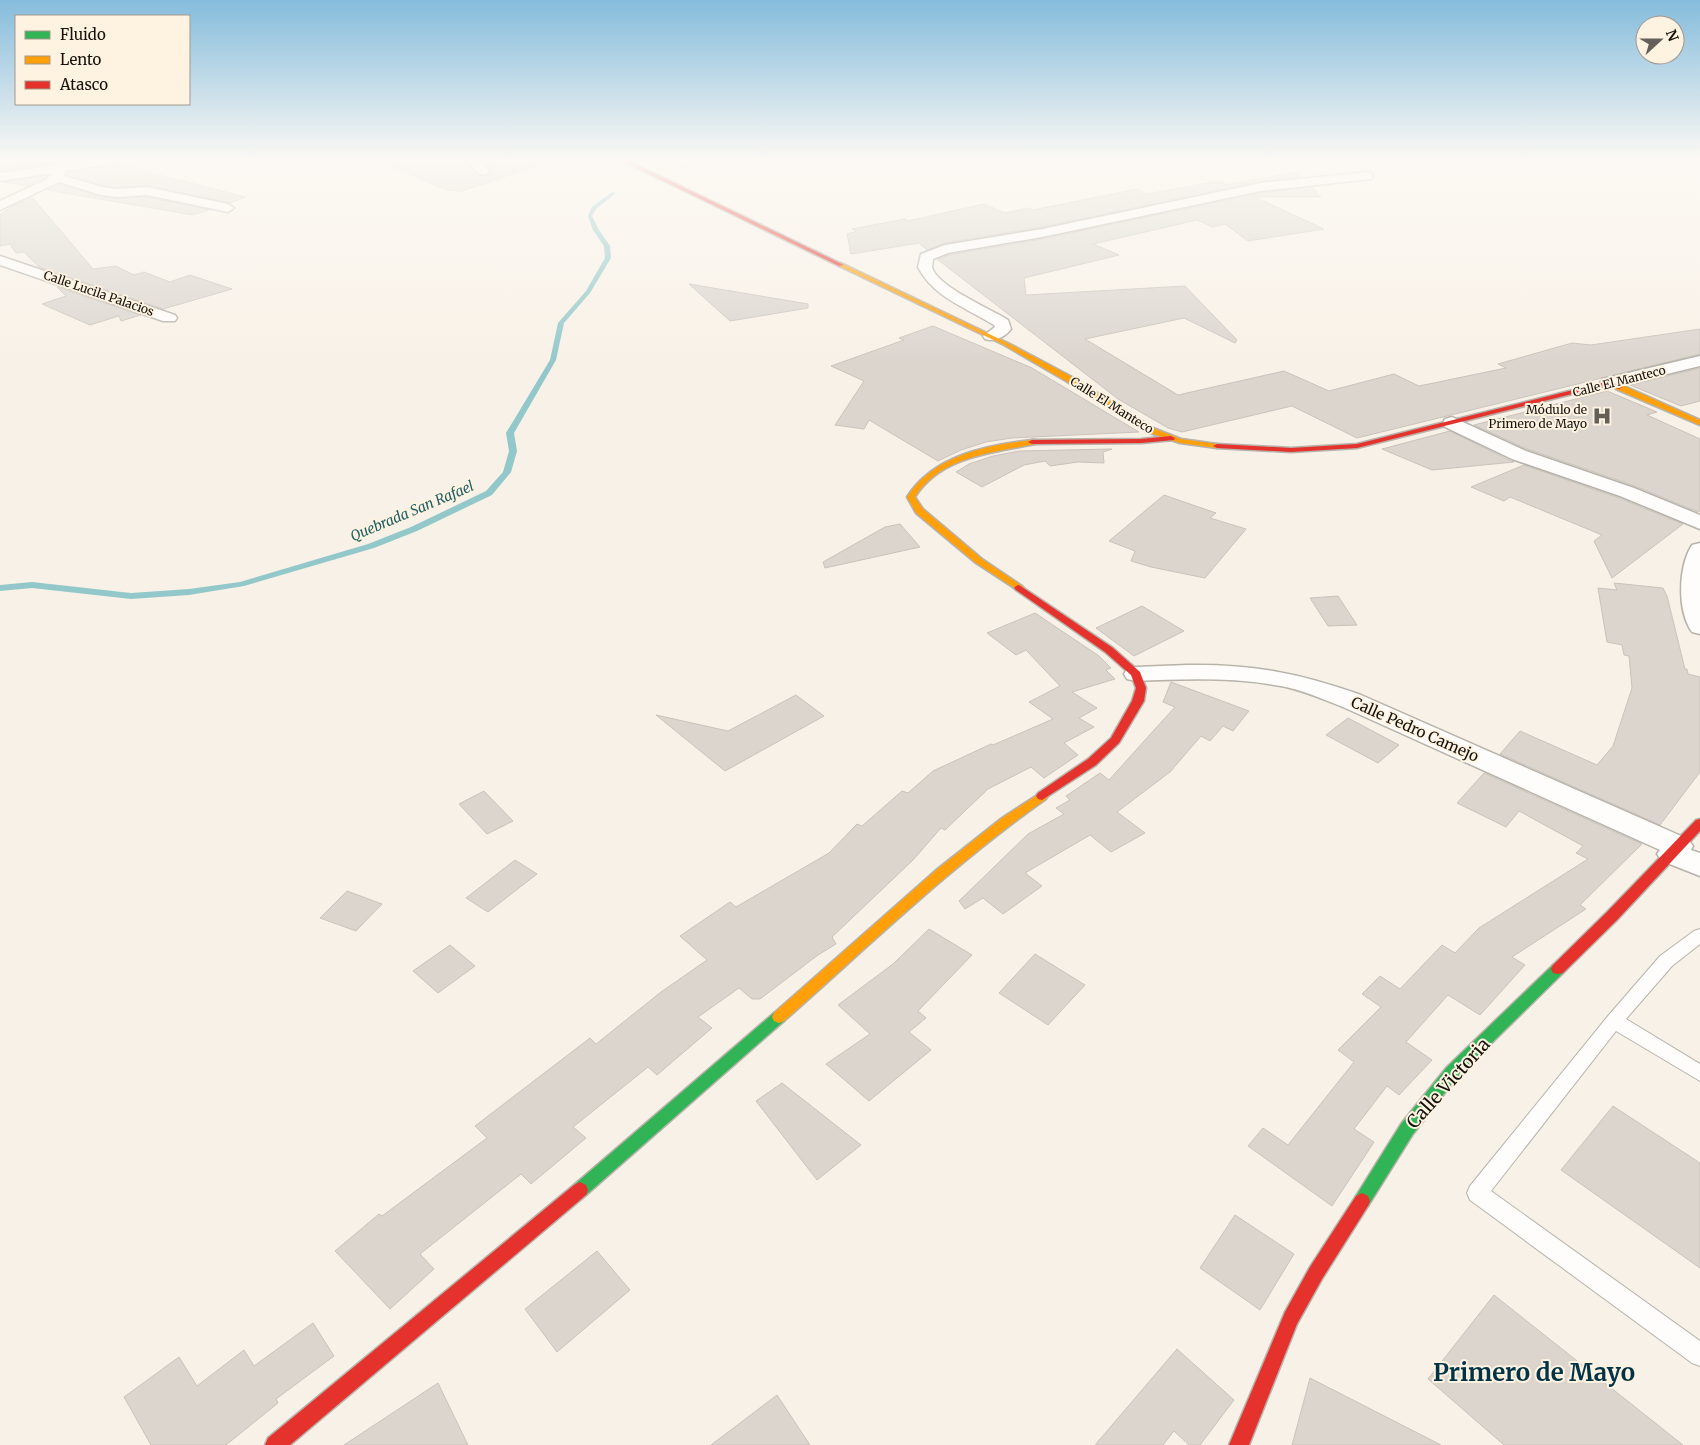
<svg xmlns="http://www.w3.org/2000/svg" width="1700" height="1445" viewBox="0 0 1700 1445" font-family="Merriweather,serif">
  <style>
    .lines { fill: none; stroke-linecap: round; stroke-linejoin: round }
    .stream { fill: #92c8ca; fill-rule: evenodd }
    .building { fill: #dbd5ce; stroke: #cac3bc }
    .lane-casing { stroke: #b7b2aa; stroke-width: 2 }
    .street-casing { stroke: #b7b2aa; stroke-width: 3 }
    .fast-casing { stroke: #b7b2aa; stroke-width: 3 }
    .slow-casing { stroke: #b7b2aa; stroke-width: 3 }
    .jam-casing { stroke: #b7b2aa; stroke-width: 3 }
    .path { stroke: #d8d6d3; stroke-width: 2; stroke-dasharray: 2 2; stroke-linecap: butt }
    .lane { fill: #fefdfb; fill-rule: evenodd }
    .street { fill: #fefdfb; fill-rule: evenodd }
    .fast { fill: #30b455; fill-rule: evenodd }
    .slow { fill: #ff9f0a; fill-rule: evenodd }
    .jam { fill: #e5322d; fill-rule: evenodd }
    .labels { text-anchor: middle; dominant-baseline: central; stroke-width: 4; stroke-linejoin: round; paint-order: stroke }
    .far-street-label { font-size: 12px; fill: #15110b; stroke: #fef2e1 }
    .far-poi-label { font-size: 12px; fill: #15110b; stroke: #fef2e1; text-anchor: end }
    .far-water-label { font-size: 14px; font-style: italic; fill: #1c5f65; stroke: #fef2e1 }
    .street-label { font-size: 15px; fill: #15110b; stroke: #fef2e1 }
    .near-street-label { font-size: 18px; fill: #15110b; stroke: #fef2e1 }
    .near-district-label { font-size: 24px; font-weight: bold; fill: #003346; stroke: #fef2e1 }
  </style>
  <rect width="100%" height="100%" fill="#f8f1e7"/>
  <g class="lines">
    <path class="stream" d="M701,160H709L678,169L676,168Z
      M612,192L616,193L596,209L592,216L599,230L610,246L611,258L590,293L564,323L556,360L514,433L517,451L511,472L492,495L417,531L374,548L244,586L189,595L131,599L32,588L0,591V585L32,582L131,593L189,589L240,582L368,544L411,527L486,491L503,472L509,451L506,433L550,360L558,323L586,291L605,258L604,246L593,230L588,216L592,207Z"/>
  </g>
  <path class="building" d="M12,160H72L0,171V164L12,162Z
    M378,160H463L479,175L484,177L492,171L482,160H539L540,165L459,192L454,190L448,191Z
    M134,162L133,168L245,197L230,203L147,185L117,187L102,185L67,175V173Z
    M1298,172L1302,177L1261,181L1042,227L945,243L927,250L919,243L851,254L847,234L857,231L852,229L905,219L908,221L984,204L1005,213L1028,208L1033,210L1137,189L1147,194L1219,181L1231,186V184Z
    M47,176L27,186L4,182Z
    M59,184L101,197L117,199L147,197L209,210L193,215L47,190Z
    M1312,187L1321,197H1255L1324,229L1248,241L1225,224L1213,227L1197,220L1093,244L1119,255L1024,278L1026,295L1185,286L1237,340L1235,343L1184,318L1085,339L1178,395L1284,371L1329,391L1394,374L1419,386L1506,368L1498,364L1572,343L1591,345L1700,329V354L1357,438L1292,406L1182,432L1168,428L1118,399L937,259L949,255L1042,239L1261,193Z
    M32,197L93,269L116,266L134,275L144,272L170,282L190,275L232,289L163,309L39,267L24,252L16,253L10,244L0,246V215L9,208Z
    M689,284L808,304V308L730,321Z
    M57,287L141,315L121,321L119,316L90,325L42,304L66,296Z
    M933,326L1032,368L1139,432L1012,438L986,442L961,450L938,461L869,420L864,429L835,425L864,381L831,366L904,340L899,338Z
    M1700,368V401L1681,406L1630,385Z
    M1607,391L1657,412L1647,415L1700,439V511L1698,512L1635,486L1527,449L1474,425Z
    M1450,431L1511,461L1514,462L1432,470L1382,449Z
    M1112,449L1103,452L1104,463L1078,462L1050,466L1045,461L1024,465L982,487L956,472L969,464L993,456L1019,451Z
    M1524,465L1619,498L1683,524L1612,578L1594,541L1602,535L1510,497L1504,501L1471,487Z
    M1164,495L1216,513L1210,518L1246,529L1205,578L1151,567L1131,561L1135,551L1109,541Z
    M900,524L920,547L825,568L823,562L885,527Z
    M1614,583L1663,588L1667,596L1685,669H1687L1688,674L1700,677V772L1660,825L1500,754L1520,731L1597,765L1613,746L1632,688L1629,656L1624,655L1622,645L1607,642L1598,588L1617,590Z
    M1338,596L1357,625L1328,626L1310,598Z
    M1142,606L1184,631L1134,656L1096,628Z
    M1035,613L1099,656L1111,668L1106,670L1115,679L1072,692L1097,708L1079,718L1094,727L1064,743L1078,755L1044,778L1031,767L988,789L945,830L941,828L913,860L832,937L836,944L818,955L760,999H752L739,988L698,1017L712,1028L657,1075L648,1067L573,1127L586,1138L531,1184L521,1174L420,1254L434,1269L390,1309L335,1251L379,1214L382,1216L487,1138L475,1126L590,1038L596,1044L661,992L707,960L680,936L730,902L736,907L829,853L857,824L862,826L902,791L908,793L933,771L991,744L993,745L1053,719L1029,702L1060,686L1026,650L1016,655L987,633Z
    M1171,682L1249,711L1233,731L1223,726L1210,741L1201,736L1170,772L1117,812L1145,833L1111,852L1090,835L1025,873L1042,886L1003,914L983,898L965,909L959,901L1028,834L1064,814L1056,808L1070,800L1066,796L1100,773L1109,780L1155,729L1175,707L1163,702Z
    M796,695L824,716L725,771L656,715L728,731Z
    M1348,718L1399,745L1378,763L1326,735Z
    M1484,773L1642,844L1580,905L1586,909L1512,957L1525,965L1480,1015L1448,995L1406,1042L1432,1060L1399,1095L1387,1086L1354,1129L1374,1142L1332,1206L1248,1146L1263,1128L1288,1145L1354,1062L1338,1050L1381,1007L1362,994L1380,976L1400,989L1442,945L1455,953L1479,928L1588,859L1576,853L1583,846L1519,811L1506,827L1457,803Z
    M484,791L513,821L487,834L459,804Z
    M515,860L537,874L488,912L466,898Z
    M347,891L382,904L356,931L320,918Z
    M929,929L972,955L918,1011L926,1018L909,1032L931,1050L869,1101L826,1064L870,1034L838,1005L893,964Z
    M450,945L475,966L438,993L413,971Z
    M1035,954L1085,985L1048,1025L999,993Z
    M782,1083L861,1145L817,1180L756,1101Z
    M1613,1106L1700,1163V1268L1561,1170Z
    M1235,1215L1294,1254L1260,1310L1200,1268Z
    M597,1251L630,1290L557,1352L525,1309Z
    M1494,1295L1683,1445H1504L1428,1379Z
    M313,1323L334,1356L276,1399L278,1403L226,1445H151L124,1397L179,1357L197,1386L244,1350L254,1366Z
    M1177,1349L1234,1400L1200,1445H1189L1174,1431L1163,1445H1095Z
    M1310,1378L1441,1445H1292Z
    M438,1383L468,1445H344Z
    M777,1395L810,1445H711Z"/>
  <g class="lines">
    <g class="lane-casing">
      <path id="lane" d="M1700,929V944L1672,966L1626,1019L1700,1064V1081L1616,1031L1491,1191L1700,1341V1366L1692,1363L1470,1200L1467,1193L1470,1186L1608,1016L1660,956L1694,931Z"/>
    </g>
    <g class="street-casing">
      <path id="street" d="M88,160H121L115,163L66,171L64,176L102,187L117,189L147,187L228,204L234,208L228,212L147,195L117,197L101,195L59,182L0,210V201L45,180L53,173L0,181V173Z
        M465,160H479L490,171L484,175L480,174Z
        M1367,172L1371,173L1373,176L1371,179L1261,191L1042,237L948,253L933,259C933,262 932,265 932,267C936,286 991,309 1008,320L1011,329C1005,337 995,342 985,339L983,336L995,327L994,325C967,308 934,298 918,267L921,254L945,245L1042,229L1261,183Z
        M0,256L175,315L177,318L175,321H163L0,265Z
        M1700,356V366L1609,388L1603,387L1600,383L1603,379Z
        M1452,417L1526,451L1634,488L1700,515V529L1620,496L1512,459L1445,427L1443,423L1445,419Z
        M1700,543V634L1692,632C1677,611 1678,567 1692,545Z
        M1187,665C1252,664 1300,673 1361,695L1688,839L1693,846L1691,850L1700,853V876L1662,861L1657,854L1660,850L1343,707C1323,699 1302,690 1281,686C1233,677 1184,679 1136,681L1127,679L1124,674L1127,669L1136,667Z"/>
    </g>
    <g class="fast-casing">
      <path id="fast" d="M1558,964L1563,965L1565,969L1563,973L1457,1077L1413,1134L1368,1206L1362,1209L1356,1206L1354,1201L1356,1196L1401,1124L1447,1067L1553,965Z
        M779,1011L784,1013L786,1017L784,1021L586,1195L580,1198L574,1195L572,1190L574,1185L774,1013Z"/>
    </g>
    <g class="slow-casing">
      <path id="slow" d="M841,263L1008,343L1072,377L1153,428L1181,439L1217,444L1221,446L1217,448L1180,443L1147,432L1066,381L1004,345L839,266L838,265Z
        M1616,385H1622L1700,420V425L1616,389Z
        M1032,440H1035V444C992,453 941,456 915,497L923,509L982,559L1022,586L1024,588L1022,590L1019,591L976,563L916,513L907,497C933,456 986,445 1032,440Z
        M1042,792L1046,793L1048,796L1046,799C952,865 870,945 784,1021L779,1023L774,1021L772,1017L774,1013L935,871L1002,818Z"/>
    </g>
    <g class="jam-casing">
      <path id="jam" d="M620,160H627L844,265L839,266Z
        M1609,381L1623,387L1619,389L1608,385L1357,448L1291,452L1217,448L1213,446L1217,444L1291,448L1357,444Z
        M1171,436L1175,438L1174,440L1141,443L1032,444L1028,442L1032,440L1141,439Z
        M1019,585L1113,648L1140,672L1146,688L1144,701L1119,743L1096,765L1042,800L1038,799L1036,796L1038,793L1088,759L1111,738L1132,701L1136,688L1131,675L1105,652L1016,590L1014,588L1016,586Z
        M1700,819V831L1617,920L1563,973L1558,974L1553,973L1551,969L1553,965L1607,912L1696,820Z
        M580,1182L586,1185L588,1190L586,1195L290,1445H265L268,1438L574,1185Z
        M1362,1193L1368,1196L1370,1201L1368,1206L1322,1279L1297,1324L1249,1445H1229L1285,1312L1310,1267L1356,1196Z"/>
    </g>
    <path class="path" d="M359,160L429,176H459"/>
    <use href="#lane" class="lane"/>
    <use href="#street" class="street"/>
    <use href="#fast" class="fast"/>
    <use href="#slow" class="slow"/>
    <use href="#jam" class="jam"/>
  </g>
  <linearGradient id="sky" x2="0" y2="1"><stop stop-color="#85bcdc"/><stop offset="0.44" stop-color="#fcf9f4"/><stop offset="1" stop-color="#fcf9f4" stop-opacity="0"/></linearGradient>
  <rect width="1700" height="363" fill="url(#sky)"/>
  <defs>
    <g id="hospital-bare" transform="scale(1.5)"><path d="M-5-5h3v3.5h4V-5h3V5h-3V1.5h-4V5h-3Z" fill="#645f58" stroke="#fef2e1" stroke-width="2.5" paint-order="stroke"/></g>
  </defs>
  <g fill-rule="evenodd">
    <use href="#hospital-bare" x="1602" y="416"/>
  </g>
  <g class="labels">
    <g class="far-street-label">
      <text transform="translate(99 293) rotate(19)">Calle Lucila Palacios</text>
      <text transform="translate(1619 381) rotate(-14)">Calle El Manteco</text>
      <text transform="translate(1112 405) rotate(32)">Calle El Manteco</text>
    </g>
    <g class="far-poi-label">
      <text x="1587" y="409">Módulo de<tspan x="1587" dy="14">Primero de Mayo</tspan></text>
    </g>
    <g class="far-water-label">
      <text transform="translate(412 511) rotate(-23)">Quebrada San Rafael</text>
    </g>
    <g class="street-label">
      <text transform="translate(1415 729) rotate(24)">Calle Pedro Camejo</text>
    </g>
    <g class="near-street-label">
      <text transform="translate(1448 1083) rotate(-48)">Calle Victoria</text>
    </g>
    <g class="near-district-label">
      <text x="1534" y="1372">Primero de Mayo</text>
    </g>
  </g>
  <rect x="15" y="15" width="175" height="90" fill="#fef2e1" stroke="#a1988b"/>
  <rect x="25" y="31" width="25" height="8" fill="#30b455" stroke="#a1988b"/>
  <text x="60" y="40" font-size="15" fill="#15110b">Fluido</text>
  <rect x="25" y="56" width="25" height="8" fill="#ff9f0a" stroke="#a1988b"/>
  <text x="60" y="65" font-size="15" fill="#15110b">Lento</text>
  <rect x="25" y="81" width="25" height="8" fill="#e5322d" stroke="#a1988b"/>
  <text x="60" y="90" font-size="15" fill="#15110b">Atasco</text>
  <g transform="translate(1660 40) rotate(69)"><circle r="24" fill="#fef2e1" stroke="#a1988b"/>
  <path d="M0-4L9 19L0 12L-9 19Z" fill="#645f58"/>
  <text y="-8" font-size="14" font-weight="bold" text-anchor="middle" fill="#15110b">N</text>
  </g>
</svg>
